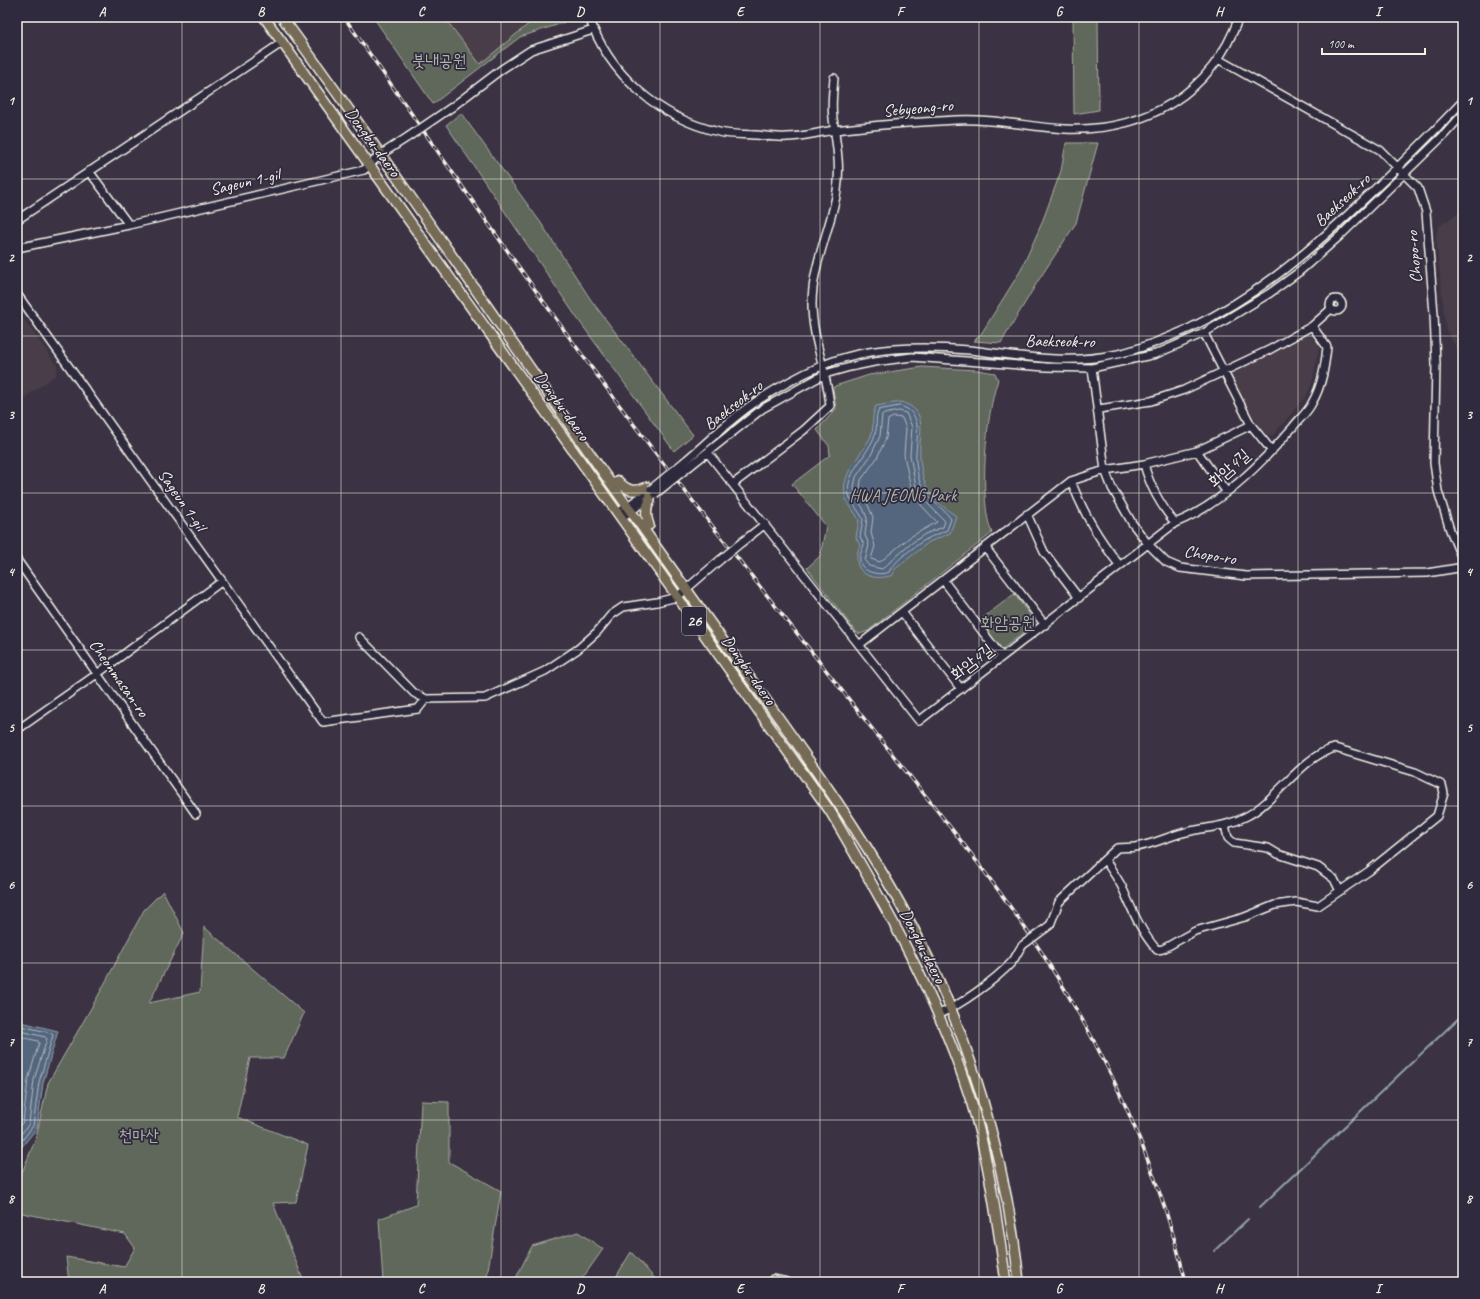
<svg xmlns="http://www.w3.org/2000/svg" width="1480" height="1299" viewBox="0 0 1480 1299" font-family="Caveat,'Poor Story',sans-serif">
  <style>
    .built { fill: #4a3e4a }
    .green { fill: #60685b; stroke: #aaaca2 }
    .water { fill: #53667e; stroke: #939ea8 }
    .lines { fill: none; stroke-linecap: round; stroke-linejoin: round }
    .shore { stroke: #b4b9be; stroke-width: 1 }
    .stream { stroke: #939ea8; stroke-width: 2 }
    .minor-casing { stroke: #f4f1e8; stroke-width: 10 }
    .major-casing { stroke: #f4f1e8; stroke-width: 12 }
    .minor { stroke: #2f2a3d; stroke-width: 7 }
    .major { stroke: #746b55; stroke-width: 9 }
    .rail-casing { stroke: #f4f1e8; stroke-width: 3.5 }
    .rail { stroke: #2f2a3d; stroke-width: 2; stroke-dasharray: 6; stroke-linecap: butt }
    .minor-bridge-casing { stroke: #f4f1e8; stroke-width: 10; stroke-linecap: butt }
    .minor-bridge { stroke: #2f2a3d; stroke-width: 7 }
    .grid { fill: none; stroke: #f4f1e8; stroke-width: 1; stroke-opacity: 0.55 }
    .labels { text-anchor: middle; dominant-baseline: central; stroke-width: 3.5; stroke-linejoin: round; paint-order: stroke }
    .shield { fill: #2f2a3d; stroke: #b9b5b5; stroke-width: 1 }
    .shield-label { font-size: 16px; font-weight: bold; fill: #f4f1e8 }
    .park-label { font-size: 17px; fill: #b1b3a9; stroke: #2f2a3d }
    .street-label { font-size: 17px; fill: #f4f1e8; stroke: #2f2a3d }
    .neatline { fill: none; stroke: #f4f1e8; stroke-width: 1.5 }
    .grid-label { font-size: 13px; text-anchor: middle; font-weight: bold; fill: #f4f1e8 }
  </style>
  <rect width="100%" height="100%" fill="#3b3343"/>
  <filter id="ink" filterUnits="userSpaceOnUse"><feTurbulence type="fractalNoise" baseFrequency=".025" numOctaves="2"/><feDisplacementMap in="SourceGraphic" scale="8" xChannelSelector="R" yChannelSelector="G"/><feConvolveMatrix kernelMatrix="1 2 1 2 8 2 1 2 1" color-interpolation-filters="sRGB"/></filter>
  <g filter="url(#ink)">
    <path class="built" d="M444,17H537L480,64Z
      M1463,210V360L1446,329L1436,239L1438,227Z
      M17,310L57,366L56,375L17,403Z
      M1307,331L1319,346L1312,383L1307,395L1273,435L1268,436L1260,428L1241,398L1229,374Z"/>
    <path class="green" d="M373,17H444L480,64L537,17H568L563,23L520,37L433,104Z
      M1073,17H1098L1099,110L1074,114Z
      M461,113L541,223L591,300L693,435L674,451L577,318L446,125Z
      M1066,143H1098L1076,223L1038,281L1001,343L974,341L981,334L1021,270L1041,225L1061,171Z
      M922,367L977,370L995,373L998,380C986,413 978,501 992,533L868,631L860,634L856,632L807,568L820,556L826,526L792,484L830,455L829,446L817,430L836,409L833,388L835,386L869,375Z
      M1014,594L1036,623L1001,650L979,621Z
      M163,891L184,933L149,1003L200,992L204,927L304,1013L284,1058H250L237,1117L308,1145L296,1202L273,1203L304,1282H69L66,1257L124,1267L135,1248L125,1234L17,1212V1185L36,1138L48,1083L98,996L144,910Z
      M421,1101L449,1102V1162L501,1191L486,1282H383L379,1219L416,1205Z
      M578,1232L603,1249L580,1282H491L516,1278L532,1246Z
      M631,1252L658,1282H613Z"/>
    <path class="water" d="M901,402C930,411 918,433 920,456C920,464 922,475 925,483C929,497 945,508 956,516L950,533L929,542L894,570L893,575C869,583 849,571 860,545L856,538L859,520C855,512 849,506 846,499C838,475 862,455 871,436C875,425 870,419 876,406Z
      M17,1021L58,1031L43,1083L37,1128L17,1153Z"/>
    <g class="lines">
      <path class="shore" d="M900,406C923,412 917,435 916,453C915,462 918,479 922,487C929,501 943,507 951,519L947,530C940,534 933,535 927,539C917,544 893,562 889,572C880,576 862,573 860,561C859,555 862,550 864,545L860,537L863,519C859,511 853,505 850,498C841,476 870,454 875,434C878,426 874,418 879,410Z
        M899,411L906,413L912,427L910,455L916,487L925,501L945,521L943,527L925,534L913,542L882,569L869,566L865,561L869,545L865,535L867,518L863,508L855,496L854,487L856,477L871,455L880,436L882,415Z
        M894,417L902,418L906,428L904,455L911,488L921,505L937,522L910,537L880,562L871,559L875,546L871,533L873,517L868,505L860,494V488L861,480L877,458L886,438L888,420Z
        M17,1025L51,1033L53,1035L39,1082L33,1126L17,1147
        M17,1030L45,1037L47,1039L34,1080L29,1124L17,1139
        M17,1036L38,1041L39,1043L28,1080L23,1122L17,1129"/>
      <path class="stream" d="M1260,1207L1463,1014
        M1214,1251L1248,1219"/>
      <g class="minor-casing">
        <path id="minor" d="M589,17C609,75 659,118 719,132C731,135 744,134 756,135C766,136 777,138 787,137C803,137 819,132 835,130C875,125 916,122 956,120C993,118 1029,127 1065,129C1145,132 1212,94 1239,17
          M1218,59L1380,150L1418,188L1426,212L1434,314L1436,364L1434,463L1438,491L1450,530L1463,561
          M452,107L502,69L531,50L593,30
          M89,171L129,225
          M17,220L283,42
          M17,248L129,225L364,170L380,155L408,137
          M17,294L323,722L418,709L426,699
          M1330 305a6 6 0 1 1 12 0a6 6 0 1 1-12 0Z
          M1204,333L1251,425L1272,451
          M1092,368L1105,470L1112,488L1132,523L1148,544L1166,562L1180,568L1246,576L1427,573L1458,568L1463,570
          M1099,409L1151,401L1184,390L1269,350L1312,326L1331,309
          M1197,451L1226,491
          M708,453L919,721L1175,523C1219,506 1263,462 1293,427C1299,419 1308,412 1312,403C1322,386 1325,366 1327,347L1312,326
          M685,461C708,442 729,420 754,403C775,389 798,376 821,366C866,346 921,346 969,350C1016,355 1066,365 1113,355C1139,350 1165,339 1190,328C1256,296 1300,259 1354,209C1391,174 1428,138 1463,101
          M1144,464C1150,487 1160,504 1175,523
          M690,466L762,409L825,374L850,367L874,362L912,357L1046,367L1092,368L1156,354L1204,333L1270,293L1299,272L1342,234L1445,134L1463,114
          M1071,481C1085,516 1097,536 1120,566
          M733,484L804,430L830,406C827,371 812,339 812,304C812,265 831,228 837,191C841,163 836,145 833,118C831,105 833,91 834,78
          M618,513L651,489
          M1027,514L1044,552L1079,598
          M622,517L651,497
          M742,542L765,524
          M985,547L1045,625
          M17,560L196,814
          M943,580L1002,657
          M902,612L961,689
          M359,637L414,693L426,699L485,698L545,671L578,649L597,632L611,615L623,607L657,602L677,597L720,560
          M859,645L1071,481L1105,470L1144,464L1197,451L1251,425
          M17,730L97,674L221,582
          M1225,825L1228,838L1234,843L1268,848L1278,854L1318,867L1334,879L1340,891
          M1046,928L1050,925L1059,902L1117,848C1124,847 1129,848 1135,847C1154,845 1172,834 1191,831C1210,827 1229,826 1247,816C1277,800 1303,755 1335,748L1415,772L1442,785L1444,793L1437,816L1369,871L1318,906L1296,902L1275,905L1245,917L1195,931L1163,949L1157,950C1140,931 1132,909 1122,887C1117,877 1110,868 1105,860
          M939,1014C961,1005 995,980 1011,963C1017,957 1017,951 1023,945
          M773,1279L787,1282"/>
      </g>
      <g class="major-casing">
        <path id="major" d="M264,17L830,811C885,905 938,997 971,1101C989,1159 997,1222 1006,1282
          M282,17C395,171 502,329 612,485C660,552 707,619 755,685C823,779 891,874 939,981C980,1073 1009,1182 1019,1282
          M612,485L618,481C627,491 635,493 647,487L649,491
          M644,528L649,525C646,518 645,508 650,501L649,499"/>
      </g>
      <use href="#minor" class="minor"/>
      <use href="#major" class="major"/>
      <g class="rail-casing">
        <path id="rail" d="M344,17C456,177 565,338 685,491C751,576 818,660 885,745C939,813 994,880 1042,953C1108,1054 1157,1165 1186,1282"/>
      </g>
      <use href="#rail" class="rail"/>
      <g class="minor-bridge-casing">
        <path id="minor-bridge" d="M408,137L452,107
          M651,489L685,461
          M655,494L690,466
          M720,560L742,542
          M1023,945L1046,928"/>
      </g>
      <use href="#minor-bridge" class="minor-bridge"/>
    </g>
  </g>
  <path class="grid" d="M182,17V1282M341,17V1282M501,17V1282M660,17V1282M820,17V1282M979,17V1282M1139,17V1282M1298,17V1282M17,179H1463M17,336H1463M17,493H1463M17,650H1463M17,806H1463M17,963H1463M17,1120H1463"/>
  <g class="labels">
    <rect class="shield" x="682" y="607" width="24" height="28" rx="3"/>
    <g class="shield-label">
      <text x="694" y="621">26</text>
    </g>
    <g class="park-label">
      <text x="439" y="60">붓내공원</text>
      <text x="903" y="495">HWA JEONG Park</text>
      <text x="1008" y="622">화암공원</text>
      <text x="139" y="1135">천마산</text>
    </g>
    <g class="street-label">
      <text transform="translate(918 108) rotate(-5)">Sebyeong-ro</text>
      <text transform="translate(373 142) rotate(54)">Dongbu-daero</text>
      <text transform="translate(245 182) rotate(-13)">Sageun 1-gil</text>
      <text transform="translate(1342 200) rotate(-43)">Baekseok-ro</text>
      <text transform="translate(1414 257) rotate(-95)">Chopo-ro</text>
      <text transform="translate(1060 341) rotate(1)">Baekseok-ro</text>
      <text transform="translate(733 405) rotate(-38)">Baekseok-ro</text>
      <text transform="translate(562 406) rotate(54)">Dongbu-daero</text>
      <text transform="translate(1229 468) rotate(-41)">화암4길</text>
      <text transform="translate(182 500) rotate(55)">Sageun 1-gil</text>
      <text transform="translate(1210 555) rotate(9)">Chopo-ro</text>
      <text transform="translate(972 662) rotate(-37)">화암4길</text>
      <text transform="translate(749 670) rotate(55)">Dongbu-daero</text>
      <text transform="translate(119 678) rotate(55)">Cheonmasan-ro</text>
      <text transform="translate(923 946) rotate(63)">Dongbu-daero</text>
    </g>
  </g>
  <rect width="1480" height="1299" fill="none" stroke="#2f2a3d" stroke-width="44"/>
  <path d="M1322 48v6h103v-6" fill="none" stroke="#f4f1e8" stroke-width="2"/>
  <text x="1328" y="48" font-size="12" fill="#f4f1e8" stroke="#2f2a3d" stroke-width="3" paint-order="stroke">100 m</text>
  <rect x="22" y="22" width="1436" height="1255" class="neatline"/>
  <g class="grid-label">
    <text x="102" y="16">A</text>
    <text x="261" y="16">B</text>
    <text x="421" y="16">C</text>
    <text x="580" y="16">D</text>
    <text x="740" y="16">E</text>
    <text x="900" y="16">F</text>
    <text x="1059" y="16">G</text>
    <text x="1219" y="16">H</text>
    <text x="1378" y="16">I</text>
    <text x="11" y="105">1</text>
    <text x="1469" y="105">1</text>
    <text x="11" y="262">2</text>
    <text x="1469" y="262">2</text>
    <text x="11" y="419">3</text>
    <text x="1469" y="419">3</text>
    <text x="11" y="576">4</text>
    <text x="1469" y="576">4</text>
    <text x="11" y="732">5</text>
    <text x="1469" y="732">5</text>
    <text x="11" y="889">6</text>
    <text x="1469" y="889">6</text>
    <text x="11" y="1046">7</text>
    <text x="1469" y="1046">7</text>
    <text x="11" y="1203">8</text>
    <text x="1469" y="1203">8</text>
    <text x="102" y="1293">A</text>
    <text x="261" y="1293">B</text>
    <text x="421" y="1293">C</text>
    <text x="580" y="1293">D</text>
    <text x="740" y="1293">E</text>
    <text x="900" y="1293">F</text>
    <text x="1059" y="1293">G</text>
    <text x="1219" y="1293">H</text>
    <text x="1378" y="1293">I</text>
  </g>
</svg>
